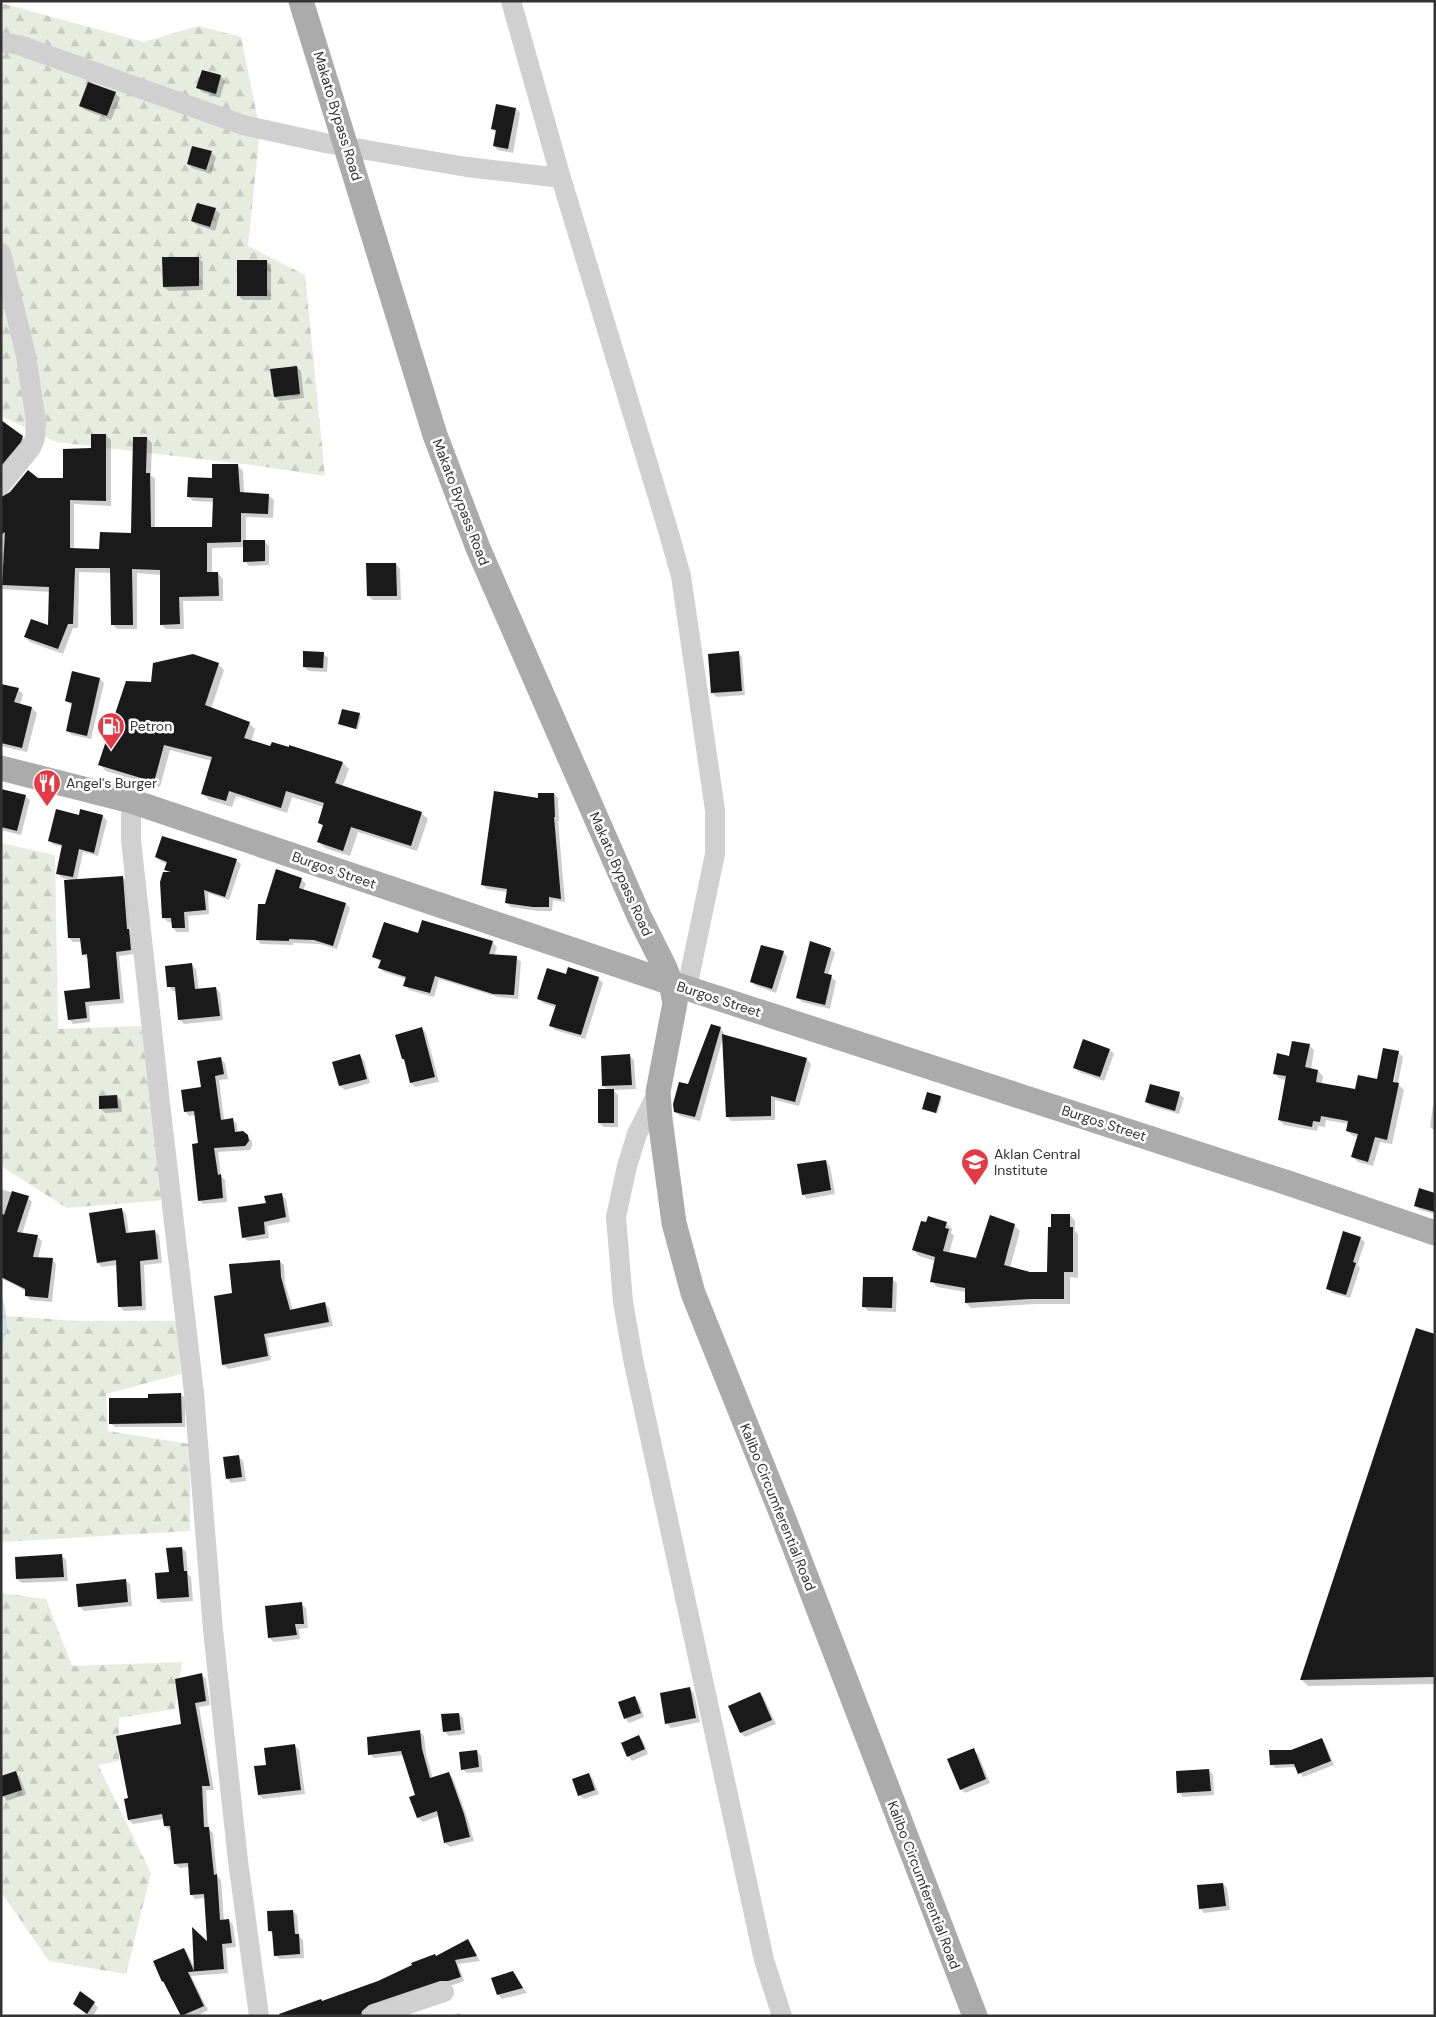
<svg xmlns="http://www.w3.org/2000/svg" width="1436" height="2017" viewBox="0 0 1436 2017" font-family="'DM Sans',sans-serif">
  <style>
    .forest { fill: url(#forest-firs) }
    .water { fill: url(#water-ripples) }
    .shadow { fill: #0003; fill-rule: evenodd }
    .building { fill: #1a1a1a }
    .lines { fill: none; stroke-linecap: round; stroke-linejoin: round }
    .minor { stroke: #d0d0d0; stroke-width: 20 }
    .major { stroke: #ababab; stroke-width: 25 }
    .labels { text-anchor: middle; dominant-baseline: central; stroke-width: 5; stroke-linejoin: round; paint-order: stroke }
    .street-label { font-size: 14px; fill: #333; stroke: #fff }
    .poi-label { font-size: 14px; fill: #333; stroke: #fff; text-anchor: start }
  </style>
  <defs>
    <pattern id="forest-firs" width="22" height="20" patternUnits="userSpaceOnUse" patternTransform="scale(1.25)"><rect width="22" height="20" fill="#e6ecdf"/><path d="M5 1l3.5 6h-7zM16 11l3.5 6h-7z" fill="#c6cbc0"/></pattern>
    <pattern id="water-ripples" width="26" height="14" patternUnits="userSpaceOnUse" patternTransform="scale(1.25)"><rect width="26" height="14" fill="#cfe2ee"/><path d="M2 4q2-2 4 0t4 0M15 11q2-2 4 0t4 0" fill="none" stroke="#b2c2cd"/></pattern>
  </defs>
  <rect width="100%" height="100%" fill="#fff"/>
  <path class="forest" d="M1,3L144,42L198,26L241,37L260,130L248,246L305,275L325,476L252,465L56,442L1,416Z
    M1,843L55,855L58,1029L141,1026L165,1200L67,1208L1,1166Z
    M7,1316L76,1321H177L181,1374L106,1394L108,1431L190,1444V1531L1,1542V1325Z
    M1,1593L46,1599L72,1666L182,1662L175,1709L119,1718V1761L98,1765L151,1873L126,1974L49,1961L1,1892Z"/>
  <path class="water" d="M1,1292C5,1308 12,1331 1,1346Z"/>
  <path class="shadow" d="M203,71L221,76L225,81L220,98L202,92L198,88Z
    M115,93L120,98L111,120L85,110L80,106Z
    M516,109L520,113L513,153L498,150L494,146L497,133L492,129Z
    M211,152L216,157L211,174L192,168L188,164Z
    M198,204L216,210L220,214L215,231L197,225L192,221Z
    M198,258L203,262V290L169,291L164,287Z
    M267,261L271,265V300H243L238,295Z
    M296,367L301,371L304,398L279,401L275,397Z
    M1,427L22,437L28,442L1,479Z
    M106,435L111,440V506L74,504V549L101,550L132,534L147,438L152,443L151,475L155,479V528H214V502L193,501L188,496L238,466L243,471L244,494L268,495L274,500L273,518L246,517V542L264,541L269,546V565L249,566L245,561V547L212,548V574L218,573L223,579V601H183L184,629H166L161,624L162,575L137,573V629H117L112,624V573L79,572L78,628H73L63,654L30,642L25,637L49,626L50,592L1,589V498L38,479L64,480Z
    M396,564L400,569L401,600H373L368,596Z
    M323,653L328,658L327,672L309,671L304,667Z
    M738,653L742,657L745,695L717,697L712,693Z
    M218,664L224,670L211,709L249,723L255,729L251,742L271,748H289L290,746L343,763L349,769L342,787L421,813L428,819L417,851L358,832L350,856L325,848L319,842L324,827L320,823L324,807L292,797L287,813L236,796L232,807L209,800L202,793L212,761L170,750L160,787L106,771L100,765L152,684Z
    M100,679L104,683L91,739L72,735L67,731L73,706L66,701Z
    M1,685L18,689L23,694L20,705L32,708L37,713L27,752L1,746Z
    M359,714L361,716L358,730L340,724Z
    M1,790L25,796L30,800L21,835L1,830Z
    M554,794L558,798L559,821H558L565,902L553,900L552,911H538L511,907L506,902L508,892L487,889L482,884L539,799Z
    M81,811L103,816L107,821L98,856L83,852L77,880L122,877L127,881L131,933L133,935L134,954L119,956L124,1003L89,1006L90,1022L73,1024L69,1019L92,989L88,959L83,954L82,942H73L69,938L72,880L62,878L57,873L63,847L54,845L49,841L80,817Z
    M156,857L236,860L241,864L229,900L208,893L209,914L188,916L189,932H177L173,928V922H168L163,917L169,873L166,870L167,864L160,861Z
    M301,879L306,884L303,891L346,904L350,908L337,949L320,944L293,943V945L261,944L257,939L266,905Z
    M419,935L492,942L497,947L494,956L516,957L521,962L518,999L498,997L439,979L434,997L409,990L405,985L406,979L384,972L380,968L381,962L373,957Z
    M811,943L831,949L835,953L828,975L836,981L830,1009L802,1002L798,998Z
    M783,952L787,957L776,993L756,986L751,982Z
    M192,965L196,969L199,990L216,988L220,993L223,1020L184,1024L180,1020L176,991H173L169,987Z
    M567,976L598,978L603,983L585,1039L555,1030L551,1025L557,1008L543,1003L538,999Z
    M422,1028L426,1033L439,1082L415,1087L411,1083L406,1062L403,1059Z
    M720,1028L724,1033L723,1036L807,1059L811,1064L799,1106L775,1100V1120L731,1121L727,1117L723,1037L700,1121L680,1116L675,1111Z
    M1309,1045L1314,1050L1311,1070L1318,1071L1323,1076L1322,1084L1356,1091L1378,1080L1398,1052L1403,1057L1398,1084L1404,1090L1392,1144L1380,1142L1373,1166L1358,1162L1353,1157L1358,1137L1353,1136L1347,1131L1349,1124L1326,1120L1325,1127L1318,1126L1317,1131L1284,1125L1279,1120L1286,1080L1279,1078L1274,1073L1290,1057ZM1397,1054H1399L1393,1088H1390Z
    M1110,1050L1114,1054L1104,1081L1079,1072L1074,1067Z
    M359,1055L364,1060L370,1083L345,1090L340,1086L334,1063Z
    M630,1056L634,1060L636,1089L613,1090L618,1095V1127H604L599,1123L608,1090L603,1086Z
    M221,1059L225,1063L228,1079L219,1080L224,1120L232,1119L237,1124L238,1133L247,1136L252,1141V1146L250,1150L218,1152L221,1176L225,1180L227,1202L203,1204L199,1200L200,1144L196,1115L189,1116L185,1111L203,1088Z
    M1179,1094L1184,1098L1179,1114L1151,1106L1146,1102Z
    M117,1096L121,1101L122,1112L105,1113L101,1109Z
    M940,1097L942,1099L937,1114L923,1109Z
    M1433,1106L1435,1107V1131L1430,1127Z
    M826,1161L830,1166L835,1194L807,1199L803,1194Z
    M1,1189L28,1198L32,1202L22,1234L37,1237L42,1241L38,1259H52L56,1264L52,1302L30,1300L26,1295V1291L1,1278Z
    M1435,1194V1214L1420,1210L1415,1205Z
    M281,1195L286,1199L290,1222L267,1226L269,1238L248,1241L243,1237L267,1204Z
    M121,1209L126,1214L129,1234L154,1231L159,1235L162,1263L144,1265L146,1310L124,1311L119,1306L117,1265L102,1267L98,1263Z
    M1070,1215L1075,1221V1231L1078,1234V1278L1070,1277V1304H1036L971,1308L966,1303V1292L937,1287L932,1281L935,1261L919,1256L913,1250L946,1223L952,1229L951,1233L954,1236L949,1253L976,1260L1014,1225L1020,1231L1010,1268L1030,1273H1048L1052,1228Z
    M1360,1238L1365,1242L1357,1265L1360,1268L1350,1298L1332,1293L1327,1288Z
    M279,1261L284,1265L285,1283L293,1310L325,1303L329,1308L333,1326L267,1338L271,1360L228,1369L223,1364L234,1294Z
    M892,1279L897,1283L896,1312L868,1311L864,1307Z
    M1435,1336V1684L1308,1686L1301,1679Z
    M181,1394L185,1399V1427H115L110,1423L149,1399Z
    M239,1457L243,1461L246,1481L231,1483L227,1478Z
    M182,1548L186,1552L188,1574L191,1577L193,1601L162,1603L158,1599Z
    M62,1556L66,1560L68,1581L22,1583L17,1579Z
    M125,1580L130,1584L132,1606L84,1611L80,1607Z
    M301,1604L306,1608L308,1628L299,1629L300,1639L274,1642L269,1638Z
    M201,1674L206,1679L210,1705L199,1707L214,1790H206L208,1828L213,1833L217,1876L221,1880L224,1921L229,1920L233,1925L236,1947L226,1948L228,1973L191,1976L208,2010L197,2016H182L155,1961L184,1949L188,1954L195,1969L208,1944L205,1898L195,1899L191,1894L189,1867L180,1868L175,1864L172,1830H169L165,1826L164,1819L133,1824L129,1820V1799L183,1725Z
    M690,1689L694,1693L700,1722L671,1728L666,1723Z
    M760,1694L764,1698L776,1724L745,1737L741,1733L730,1706Z
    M635,1698L639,1702L644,1717L629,1723L625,1718Z
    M459,1714L463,1718L465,1734L449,1736L444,1731Z
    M419,1731L424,1736L426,1754L433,1779L448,1773L453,1778L468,1820L474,1841L450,1847L445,1843L439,1816L423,1822L418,1818L411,1797L416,1796L403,1755L374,1758L370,1754Z
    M639,1736L643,1741L648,1754L632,1761L628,1756Z
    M1321,1739L1325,1743L1334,1765L1303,1777L1296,1767L1275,1768L1271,1764L1291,1751Z
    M295,1746L299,1750L305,1794L263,1799L259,1795L268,1766Z
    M973,1750L978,1754L990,1783L965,1793L961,1789Z
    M477,1751L481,1756L483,1772L467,1773L462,1769Z
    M1209,1770L1213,1775L1214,1795L1183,1797L1179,1792Z
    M15,1773L20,1777L26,1794L7,1801L1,1792Z
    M589,1775L593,1779L599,1794L584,1799L579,1795Z
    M1223,1884L1227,1888L1230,1910L1204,1913L1200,1908Z
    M293,1911L297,1915L299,1936L303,1940L304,1958L280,1959L275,1955L274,1935L269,1931Z
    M468,1941L480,1961L458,1964L464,1981L453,1985H445L366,2016H303L323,2002L378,1982L436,1957Z
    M512,1972L527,1993L502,1999L498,1994Z
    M94,2003L98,2008L93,2016H89L74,2004Z
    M459,2013L462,2016H451Z"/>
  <path class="building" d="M202,70L221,75L216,94L196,88Z
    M88,82L116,92L107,116L79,106Z
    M496,104L516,108L508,149L493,146L496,130L491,129Z
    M192,146L212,151L206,170L187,164Z
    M197,203L216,208L210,227L191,221Z
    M162,257H199V286L163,287Z
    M237,260H267V296H237Z
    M297,366L300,394L274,397L270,369Z
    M1,420L23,436L21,442L1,466Z
    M91,434H106V501L70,500V548L99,549L100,532L131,533L133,437H147L146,473H150L151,527H212L213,498L187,497L188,477L212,478V464H238L240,492L269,494L268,514L241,513V542L207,543V572H218L219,596L179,597L180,624L160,625V570L132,569L133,625H111L110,568H75L73,624H68L58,649L24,637L31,619L48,625L49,587L2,585L5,532L1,535V497L10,492L28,470L38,478H63V449L91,448Z
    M243,540H265V561L243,562Z
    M366,563H396L397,596H367Z
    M303,651L324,652L323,668L303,667Z
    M739,651L742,691L711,693L708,654Z
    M193,654L219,663L205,705L250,722L244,738L270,746L272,742L289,747V745L343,762L335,783L422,812L411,846L351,827L343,851L317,842L323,825L318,823L324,803L286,791L281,808L229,791L226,801L201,794L212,757L164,745L154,782L98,765L126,681L151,682L153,663Z
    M72,671L100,678L87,736L66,731L72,703L65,701Z
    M1,684L19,688L14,702L32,707L22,748L1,743Z
    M342,709L360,713L356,729L338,724Z
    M1,789L26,795L17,831L1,827Z
    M494,791L538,798V793H554L555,817H554L561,899L549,897V907H533L505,903L507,889L481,885Z
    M56,809L79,815L80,809L103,815L94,853L79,849L73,877L56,874L62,845L48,841Z
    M162,836L237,859L225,897L204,890L206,910L184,912L185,928H172L171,918H162L160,882L163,872H171L164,870L167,862L155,857Z
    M276,869L302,878L299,888L346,903L333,946L314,940L289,939V941L256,940L258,904H265Z
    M123,876L127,929H129L131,950L116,952L120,999L85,1002L87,1018L68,1020L64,991L90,988L87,954L82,955L80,938H68L64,880Z
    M422,920L493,941L489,954L517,956L514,995L493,994L435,976L430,993L403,986L406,977L378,968L381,960L372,957L384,922L418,933Z
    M810,941L831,948L824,973L832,975L825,1005L796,998Z
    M761,945L784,951L772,989L750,982Z
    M192,963L195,989L216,987L220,1016L178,1020L175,987H167L165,966Z
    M568,967L599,977L581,1035L549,1026L556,1005L537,999L547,968L566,974Z
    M711,1024L721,1027L695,1117L674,1112L673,1104L679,1082L688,1084Z
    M422,1027L435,1077L410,1083L404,1059H402L395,1035Z
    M722,1034L807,1058L795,1102L771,1096V1116L726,1117Z
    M1083,1039L1110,1049L1100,1077L1073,1068Z
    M1292,1041L1310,1044L1305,1067L1318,1070L1316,1082L1355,1089L1358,1075L1377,1079L1383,1048L1399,1051L1393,1082L1399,1083L1387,1140L1375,1137L1368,1162L1351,1157L1358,1134L1346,1131L1348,1121L1321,1116L1320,1122L1313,1121L1312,1127L1278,1120L1286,1076L1273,1074L1277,1053L1289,1056Z
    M360,1054L367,1079L339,1086L332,1062Z
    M630,1054L632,1085L602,1086L601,1056Z
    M221,1057L224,1074L215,1076L221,1120L233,1118L235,1132L243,1131L248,1135L249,1141L245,1146L214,1148L218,1175L221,1174L223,1198L198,1201L192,1144L198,1143L194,1111L184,1112L181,1090L201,1087L197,1061Z
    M1150,1084L1180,1092L1175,1111L1145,1102Z
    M598,1089H614V1123H598Z
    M927,1092L941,1096L936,1113L922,1109Z
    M117,1095L118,1108L99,1109V1096Z
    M826,1160L831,1190L802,1195L797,1164Z
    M1419,1188L1435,1193V1212L1414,1206Z
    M12,1191L29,1196L17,1232L38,1235L33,1257L53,1258L48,1298L25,1296V1289L1,1277V1213L4,1215Z
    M282,1193L286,1217L264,1222L265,1234L242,1238L238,1207L266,1203L264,1196Z
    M122,1208L126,1233L155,1230L158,1259L140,1261L142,1306L118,1307L116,1260L97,1263L89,1213Z
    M1051,1214H1070V1227H1073V1272H1064V1299H1030L965,1303V1288L930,1282L935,1257L912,1250L921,1221L926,1222L928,1216L947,1222L945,1228L949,1229L943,1251L976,1258L990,1215L1015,1224L1004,1265L1030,1272H1047L1048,1227H1051Z
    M1343,1231L1361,1237L1353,1262L1356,1263L1346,1295L1326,1289Z
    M280,1260L281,1277L290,1310L325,1302L329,1322L264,1334L268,1356L222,1365L214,1296L232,1293L229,1264Z
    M863,1277H893L892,1308L862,1307Z
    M1416,1328L1435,1334V1677L1300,1680Z
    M181,1393L182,1423L109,1424V1398H148V1394Z
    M239,1455L242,1477L226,1479L223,1457Z
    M182,1547L184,1571H187L189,1597L157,1599L155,1573L169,1572L166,1548Z
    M62,1554L64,1577L16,1579L15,1557Z
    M126,1579L128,1602L78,1607L76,1584Z
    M302,1602L304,1624H295L297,1635L268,1638L265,1606Z
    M202,1673L206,1701L195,1703L210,1786H202L204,1827H209L214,1875L217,1874L220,1920L229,1919L232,1943L222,1944L224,1969L188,1972L204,2006L181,2016L163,1981L162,1982L153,1961L184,1948L194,1971L192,1927L207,1941L204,1894L190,1895L188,1863L174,1864L170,1826H164L162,1814L128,1820L124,1799L128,1798L116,1736L181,1724L175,1679Z
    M690,1687L696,1718L665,1724L660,1693Z
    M760,1692L772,1720L740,1733L728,1706Z
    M635,1696L641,1713L624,1719L618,1702Z
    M459,1713L461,1730L443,1732L441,1714Z
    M420,1730L422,1749L430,1778L449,1772L464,1814L470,1837L444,1843L437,1811L417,1818L409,1797L415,1795L401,1751L368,1755L367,1737Z
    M639,1735L645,1749L627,1757L621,1743Z
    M1322,1738L1331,1761L1298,1774L1294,1764L1270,1765L1269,1750H1291Z
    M295,1744L301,1790L258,1795L254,1766L266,1765L264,1748Z
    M974,1748L986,1779L960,1790L947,1759Z
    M477,1750L479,1767L461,1770L459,1752Z
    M1209,1769L1211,1791L1177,1793L1176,1771Z
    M16,1771L22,1790L1,1797V1776Z
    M589,1773L595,1790L578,1796L572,1779Z
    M1223,1883L1226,1906L1199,1909L1197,1885Z
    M293,1910L295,1934H299L300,1954L274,1956L272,1931H268L267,1911Z
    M468,1939L477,1956L455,1960L461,1977L448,1981H440L369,2005L362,2011L361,2016H280L279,2014L321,1999L322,2001L378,1981L412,1965L411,1963L435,1954L436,1956Z
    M513,1971L523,1988L497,1995L491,1978Z
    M80,1991L95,2002L87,2014L73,2004Z"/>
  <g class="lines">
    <path class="minor" d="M511,1L561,178L668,530L681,576L715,810V854L687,988
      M1,42L19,45L243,125L325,143L467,167L561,178
      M1,253L26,356L36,421L35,438L31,448L1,485
      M131,801V840L160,1103L194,1393L213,1630L238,1861L259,2016
      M658,1092L637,1134L627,1166L616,1217L623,1302L633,1359L764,1960L782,2016
      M373,2016L444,1992"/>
    <path class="major" d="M301,1L435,435L478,548L639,916L664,966L671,983L675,1003L658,1092L660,1119L674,1223L693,1293L785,1522L975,2016
      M1,768L131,801L671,983L1294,1185L1435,1233"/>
  </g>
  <defs>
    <g id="fuel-pin" transform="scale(1.4375)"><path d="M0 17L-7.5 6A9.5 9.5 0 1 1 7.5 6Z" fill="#e63946" stroke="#fff"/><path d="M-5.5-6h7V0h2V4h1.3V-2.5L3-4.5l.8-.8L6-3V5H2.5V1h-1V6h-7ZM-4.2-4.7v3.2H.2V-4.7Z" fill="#fff"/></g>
    <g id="restaurant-pin" transform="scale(1.4375)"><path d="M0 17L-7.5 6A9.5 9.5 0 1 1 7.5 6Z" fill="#e63946" stroke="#fff"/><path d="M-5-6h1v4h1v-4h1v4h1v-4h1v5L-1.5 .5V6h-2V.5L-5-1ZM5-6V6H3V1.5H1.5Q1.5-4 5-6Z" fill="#fff"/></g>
    <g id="school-pin" transform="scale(1.4375)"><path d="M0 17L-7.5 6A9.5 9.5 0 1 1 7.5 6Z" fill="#e63946" stroke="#fff"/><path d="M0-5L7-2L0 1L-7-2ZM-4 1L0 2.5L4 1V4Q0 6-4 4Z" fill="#fff"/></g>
  </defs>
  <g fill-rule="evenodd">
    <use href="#fuel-pin" x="111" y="726"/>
    <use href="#restaurant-pin" x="47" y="783"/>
    <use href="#school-pin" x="975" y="1162"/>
  </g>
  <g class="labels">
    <g class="street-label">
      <text transform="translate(338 116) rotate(73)">Makato Bypass Road</text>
      <text transform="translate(461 502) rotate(69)">Makato Bypass Road</text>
      <text transform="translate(334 870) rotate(19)">Burgos Street</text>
      <text transform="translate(621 874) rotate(66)">Makato Bypass Road</text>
      <text transform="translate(719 999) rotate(18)">Burgos Street</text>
      <text transform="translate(1104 1123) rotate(18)">Burgos Street</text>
      <text transform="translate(778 1507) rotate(68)">Kalibo Circumferential Road</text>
      <text transform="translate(924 1885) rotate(69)">Kalibo Circumferential Road</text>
    </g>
    <g class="poi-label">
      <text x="130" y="726">Petron</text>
      <text x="66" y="783">Angel's Burger</text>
      <text x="994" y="1154">Aklan Central<tspan x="994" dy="16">Institute</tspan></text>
    </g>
  </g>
  <rect width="1436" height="2017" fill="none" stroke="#333333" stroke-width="5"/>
</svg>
